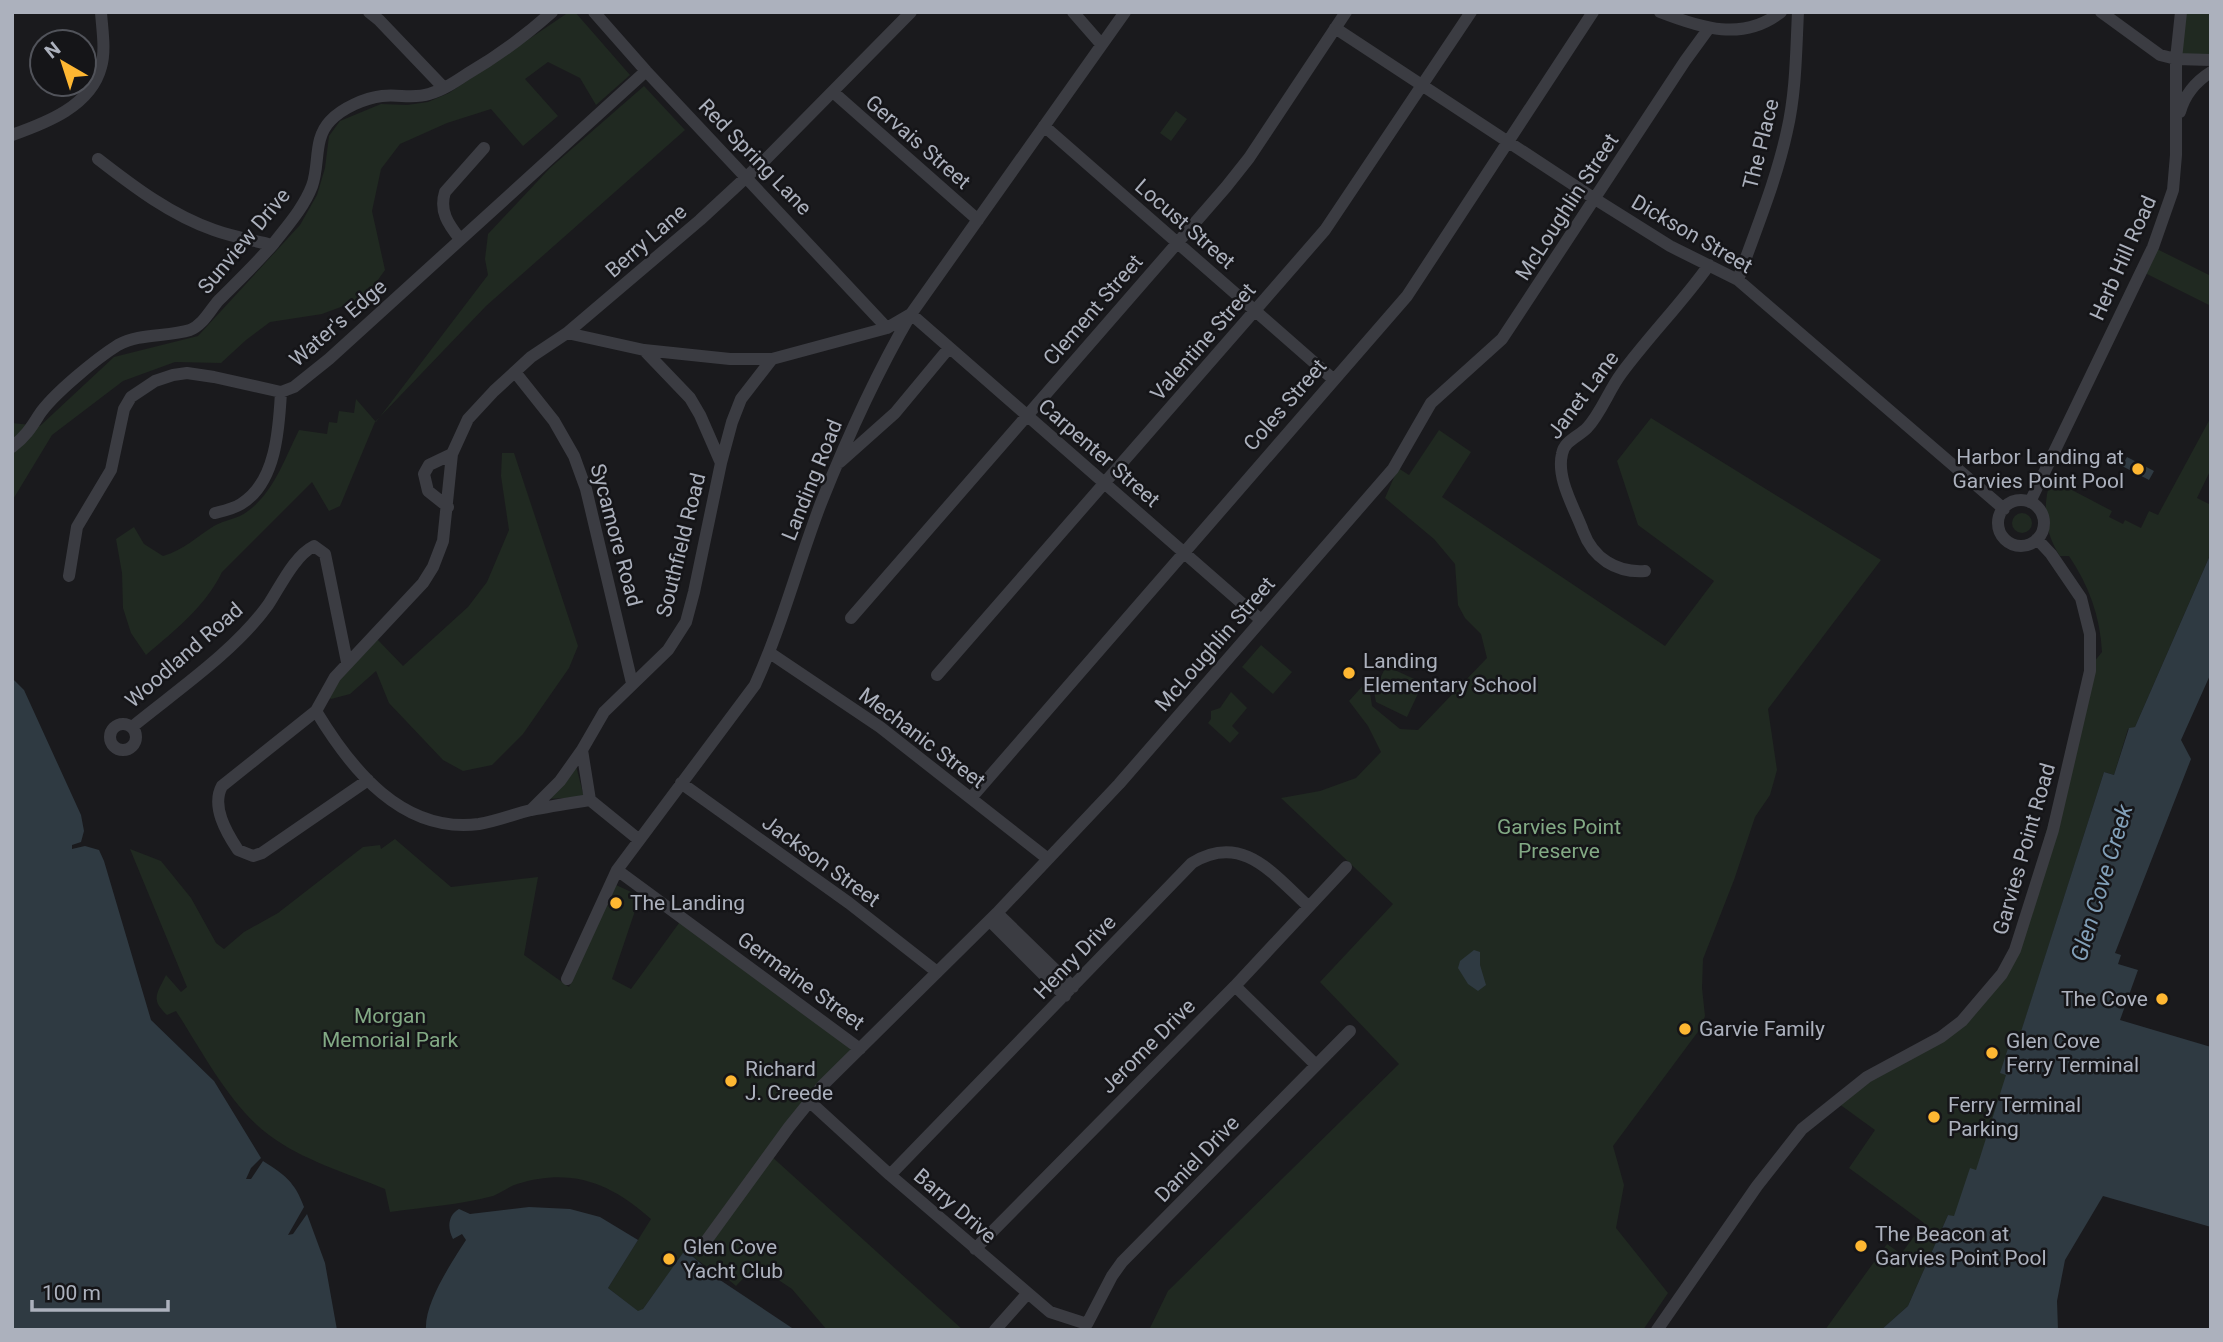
<svg xmlns="http://www.w3.org/2000/svg" width="2223" height="1342" viewBox="0 0 2223 1342" font-family="Roboto,sans-serif">
  <style>
    .green { fill: #202921 }
    .water { fill: #2f3a42 }
    .lines { fill: none; stroke-linecap: round; stroke-linejoin: round }
    .minor { stroke: #3b3c42; stroke-width: 12 }
    .poi-dot { fill: #feb732; stroke: #151518; stroke-width: 2.5 }
    .labels { text-anchor: middle; dominant-baseline: central; stroke-width: 5; stroke-linejoin: round; paint-order: stroke }
    .street-label { font-size: 21px; fill: #acb1bd; stroke: #151518 }
    .poi-label { font-size: 21px; fill: #acb1bd; stroke: #151518; text-anchor: start }
    .park-label { font-size: 21px; fill: #82a984; stroke: #151518 }
    .water-label { font-size: 23px; font-style: italic; fill: #82a0b9; stroke: #151518 }
  </style>
  <rect width="100%" height="100%" fill="#1a1a1d"/>
  <path class="green" d="M569,12H575L630,75L596,105L580,78L548,62L525,79L558,116L523,146L491,109L447,123L400,144L381,169L372,211L385,270L365,298L322,314L270,322L246,340L221,363L175,362L123,381L52,435L12,501V423L40,426L114,357L198,336L300,225L317,195L325,168L329,136L340,121L381,104L407,105L428,102L449,93Z
    M2183,12H2211V63L2177,62Z
    M644,86L685,130L486,306L375,422L340,506L329,511L312,482L222,572C205,607 175,630 146,655L131,633L123,608L122,573L116,539L134,527L144,544L163,556C184,550 196,537 214,526C224,520 238,519 248,511C274,492 285,458 299,430L327,434L329,422L337,423L339,411L354,413L356,399L376,422L488,275L485,259L488,234L550,168Z
    M1176,111L1187,119L1171,141L1160,133Z
    M2153,247L2211,276V306L2141,271Z
    M2211,417V469L2197,498L2211,505V553L2135,727L2128,729L2114,775L2104,772L2024,1023L1980,1178L1961,1219L1948,1215L1908,1306L1881,1330H1825L1887,1244L1901,1254L1924,1223L1849,1168L1875,1130L1835,1101L1962,1021L2012,953L2094,662L2102,652C2100,616 2089,586 2069,556H2060C2044,532 2042,505 2051,479L2112,511L2109,517L2123,524L2125,520L2141,528L2149,511L2158,515Z
    M1651,418L1881,560L1768,709L1777,770L1770,795L1755,817L1734,880L1703,959L1702,988L1705,1016L1700,1029L1613,1146L1624,1185L1616,1228L1668,1293L1643,1330H1149L1168,1291L1399,1064L1320,982L1393,904L1281,798L1320,791L1356,778L1381,752L1368,726L1349,701L1368,680L1372,706L1400,729L1418,730L1487,658L1481,634L1465,618L1458,605L1455,564L1434,539L1385,498L1398,468L1409,475L1439,430L1471,452L1442,497L1665,646L1714,581L1638,525L1617,461Z
    M502,453H514L578,646L569,668L523,734L492,765L463,771L443,760L389,703L376,671L350,694L331,699L327,696L332,686L376,638L403,666L468,607L487,582L509,530L501,476Z
    M2012 523a10 10 0 1 1 20 0a10 10 0 1 1-20 0Z
    M1261,645L1292,672L1273,694L1242,667Z
    M1386,666L1423,683L1407,717L1376,702L1374,692Z
    M1231,692L1247,708L1232,726L1239,733L1230,743L1208,723L1211,719V711L1220,708Z
    M576,766L584,797L547,799Z
    M395,839L451,887L538,877L524,955L569,987L616,885L640,896L612,979L631,989L682,919L858,1049L770,1155L963,1330H827L792,1289L756,1265L736,1286L710,1264L707,1267L685,1251L640,1313L608,1288L651,1219C611,1183 571,1167 517,1184C508,1187 501,1193 493,1196C460,1205 424,1207 390,1212L385,1189C347,1173 302,1160 269,1135C230,1106 202,1051 176,1011L167,1015C150,999 157,994 166,975L181,992L187,987L130,849L161,861L191,898L216,943L224,949L244,932L278,913L363,847L380,845L381,849Z"/>
  <path class="water" d="M2127,457L2154,471L2149,480L2122,466Z
    M2211,553V673L2181,740L2191,759L2115,953L2121,955L2118,964L2138,970L2120,1020L2211,1047V1227L2103,1196L2065,1260L2057,1301L2058,1330H1881L1908,1306L1948,1215L1954,1216L1970,1168L1976,1170L2006,1075L2000,1073L2011,1039L2018,1041L2104,772L2114,775L2129,728L2135,727Z
    M12,678L24,690L81,815L84,831L81,842L72,845V849L85,846L99,850L104,861L151,1020L214,1081L261,1158L251,1168L246,1179H251L263,1161C284,1174 295,1182 304,1207L288,1235L293,1234L307,1214L325,1263L337,1330H12Z
    M1474,950L1480,952V965L1486,985L1478,991L1468,984L1458,968L1460,961Z
    M529,1207L570,1209L600,1217L638,1240L608,1288L638,1311L643,1309L685,1250L720,1280L795,1330H426C424,1303 452,1262 466,1240L462,1234L453,1239C447,1228 448,1215 459,1209L470,1214Z"/>
  <g class="lines">
    <path class="minor" d="M369,12L379,20L444,88
      M594,12L646,71L887,328
      M1073,12L1101,44
      M1660,12C1701,28 1743,42 1781,12
      M2101,12L2160,55L2176,59L2211,60
      M1335,28L1595,199L1670,246L1738,280L2004,509
      M833,92L978,220
      M2180,112C2185,94 2195,82 2211,72
      M1044,126L1333,379
      M12,135C46,123 91,106 101,67C106,50 102,29 101,12
      M98,159C134,187 171,215 214,230C233,237 253,240 272,245
      M460,239C448,224 439,211 445,192L484,148
      M1738,280C1755,231 1776,182 1787,131C1796,92 1796,52 1798,12
      M911,314L1261,620
      M567,333L700,220L767,158L911,12
      M644,350L690,398L700,415L721,463
      M515,372L554,421L574,456L586,489L632,683
      M12,447C25,437 31,428 39,415C52,395 97,358 118,345C139,333 167,337 190,330C203,325 210,310 219,300C238,281 257,263 274,243C288,225 304,207 312,186C320,164 313,139 330,121C342,108 365,98 382,96C398,94 414,99 429,94C443,90 455,82 467,74C498,56 525,36 552,12
      M840,462L895,413L949,348
      M1998 523a23 23 0 1 1 46 0a23 23 0 1 1-46 0Z
      M2030,502L2153,247L2173,190L2176,155V59L2181,12
      M448,507L428,491L424,474L429,465L452,454
      M215,513C223,511 233,509 241,504C276,483 279,429 281,392
      M1645,571C1616,573 1593,558 1583,531C1575,509 1556,479 1562,454C1564,441 1578,437 1587,428C1601,413 1609,390 1621,374C1649,336 1682,303 1709,265
      M69,576L77,527L111,470L124,409L131,397L155,381L173,375L187,373L214,377L281,392L294,387L329,359L646,71
      M851,618L1226,187L1249,158L1346,12
      M770,653L880,727L1048,859
      M937,675L1325,230L1471,12
      M316,711C351,769 402,834 479,824C497,821 514,814 531,810C551,806 571,803 590,800L638,839
      M110 737a13 13 0 1 1 26 0a13 13 0 1 1-26 0Z
      M132,727C176,691 235,651 268,605C280,587 294,556 314,546L325,554L347,662
      M368,780L262,853L253,856L238,850C226,832 211,806 222,786L316,711L335,677L423,583L433,567L443,541L452,454L468,419L494,391L531,357L567,333L644,350L730,359H772L887,328L911,314
      M681,783L849,903L937,972
      M971,798L1407,296L1593,12
      M590,800L582,750L604,712L668,650L686,622L694,592L721,463L732,422L741,399L772,359
      M531,810L560,781L582,750
      M617,870L860,1049
      M997,913L1073,987
      M990,921L1065,996
      M567,979L617,870L755,685C782,626 798,563 821,503C847,438 876,374 911,314L1125,12
      M1235,986L1316,1065
      M809,1101L890,1175L1050,1312L1087,1324
      M890,1175L1192,863C1242,832 1273,874 1308,906
      M701,1248L789,1127L823,1085L997,913L1119,784L1393,469L1431,403L1502,339L1685,61L1709,28
      M975,1249L1235,986L1346,867
      M1087,1324L1112,1276L1122,1262L1350,1031
      M995,1330L1027,1294
      M1657,1330L1757,1186L1802,1129L1867,1077L1941,1037L1962,1021L2002,974L2015,950L2053,830L2090,671V634L2081,598L2051,554L2037,539"/>
  </g>
  <g class="poi-dot">
    <circle cx="2138" cy="469" r="7"/>
    <circle cx="1349" cy="673" r="7"/>
    <circle cx="616" cy="903" r="7"/>
    <circle cx="2162" cy="999" r="7"/>
    <circle cx="1685" cy="1029" r="7"/>
    <circle cx="1992" cy="1053" r="7"/>
    <circle cx="731" cy="1081" r="7"/>
    <circle cx="1934" cy="1117" r="7"/>
    <circle cx="1861" cy="1246" r="7"/>
    <circle cx="669" cy="1259" r="7"/>
  </g>
  <g class="labels">
    <g class="street-label">
      <text transform="translate(918 142) rotate(41)">Gervais Street</text>
      <text transform="translate(1761 144) rotate(-76)">The Place</text>
      <text transform="translate(755 157) rotate(46)">Red Spring Lane</text>
      <text transform="translate(1567 207) rotate(-57)">McLoughlin Street</text>
      <text transform="translate(1185 224) rotate(41)">Locust Street</text>
      <text transform="translate(1692 234) rotate(30)">Dickson Street</text>
      <text transform="translate(244 241) rotate(-50)">Sunview Drive</text>
      <text transform="translate(646 241) rotate(-41)">Berry Lane</text>
      <text transform="translate(2123 258) rotate(-66)">Herb Hill Road</text>
      <text transform="translate(1093 310) rotate(-49)">Clement Street</text>
      <text transform="translate(338 323) rotate(-41)">Water's Edge</text>
      <text transform="translate(1203 342) rotate(-49)">Valentine Street</text>
      <text transform="translate(1583 395) rotate(-53)">Janet Lane</text>
      <text transform="translate(1285 405) rotate(-49)">Coles Street</text>
      <text transform="translate(1099 453) rotate(41)">Carpenter Street</text>
      <text transform="translate(812 480) rotate(-68)">Landing Road</text>
      <text transform="translate(616 535) rotate(75)">Sycamore Road</text>
      <text transform="translate(681 545) rotate(-76)">Southfield Road</text>
      <text transform="translate(1215 644) rotate(-49)">McLoughlin Street</text>
      <text transform="translate(184 655) rotate(-41)">Woodland Road</text>
      <text transform="translate(922 738) rotate(37)">Mechanic Street</text>
      <text transform="translate(2024 849) rotate(-74)">Garvies Point Road</text>
      <text transform="translate(821 861) rotate(36)">Jackson Street</text>
      <text transform="translate(1075 957) rotate(-46)">Henry Drive</text>
      <text transform="translate(801 981) rotate(36)">Germaine Street</text>
      <text transform="translate(1148 1046) rotate(-45)">Jerome Drive</text>
      <text transform="translate(1197 1159) rotate(-46)">Daniel Drive</text>
      <text transform="translate(955 1206) rotate(41)">Barry Drive</text>
    </g>
    <g class="poi-label">
      <text x="2124" y="457" text-anchor="end">Harbor Landing at<tspan x="2124" dy="24">Garvies Point Pool</tspan></text>
      <text x="1363" y="661">Landing<tspan x="1363" dy="24">Elementary School</tspan></text>
      <text x="630" y="903">The Landing</text>
      <text x="2148" y="999" text-anchor="end">The Cove</text>
      <text x="1699" y="1029">Garvie Family</text>
      <text x="2006" y="1041">Glen Cove<tspan x="2006" dy="24">Ferry Terminal</tspan></text>
      <text x="745" y="1069">Richard<tspan x="745" dy="24">J. Creede</tspan></text>
      <text x="1948" y="1105">Ferry Terminal<tspan x="1948" dy="24">Parking</tspan></text>
      <text x="1875" y="1234">The Beacon at<tspan x="1875" dy="24">Garvies Point Pool</tspan></text>
      <text x="683" y="1247">Glen Cove<tspan x="683" dy="24">Yacht Club</tspan></text>
    </g>
    <g class="park-label">
      <text x="1559" y="827">Garvies Point<tspan x="1559" dy="24">Preserve</tspan></text>
      <text x="390" y="1016">Morgan<tspan x="390" dy="24">Memorial Park</tspan></text>
    </g>
    <g class="water-label">
      <text transform="translate(2102 883) rotate(-73)">Glen Cove Creek</text>
    </g>
  </g>
  <rect width="2223" height="1342" fill="none" stroke="#acb1bd" stroke-width="28"/>
  <g transform="translate(63 63) rotate(321)"><circle r="33" fill="#151518" stroke="#51535a" stroke-width="2"/>
  <path d="M0-5L12 26L0 18L-12 26Z" fill="#feb732"/>
  <text y="-10" font-size="19" font-weight="bold" text-anchor="middle" fill="#acb1bd">N</text>
  </g>
  <path d="M32 1300v10h136v-10" fill="none" stroke="#acb1bd" stroke-width="3.5"/>
  <text x="42" y="1300" font-size="21" fill="#acb1bd" stroke="#151518" stroke-width="5" paint-order="stroke">100 m</text>
</svg>
